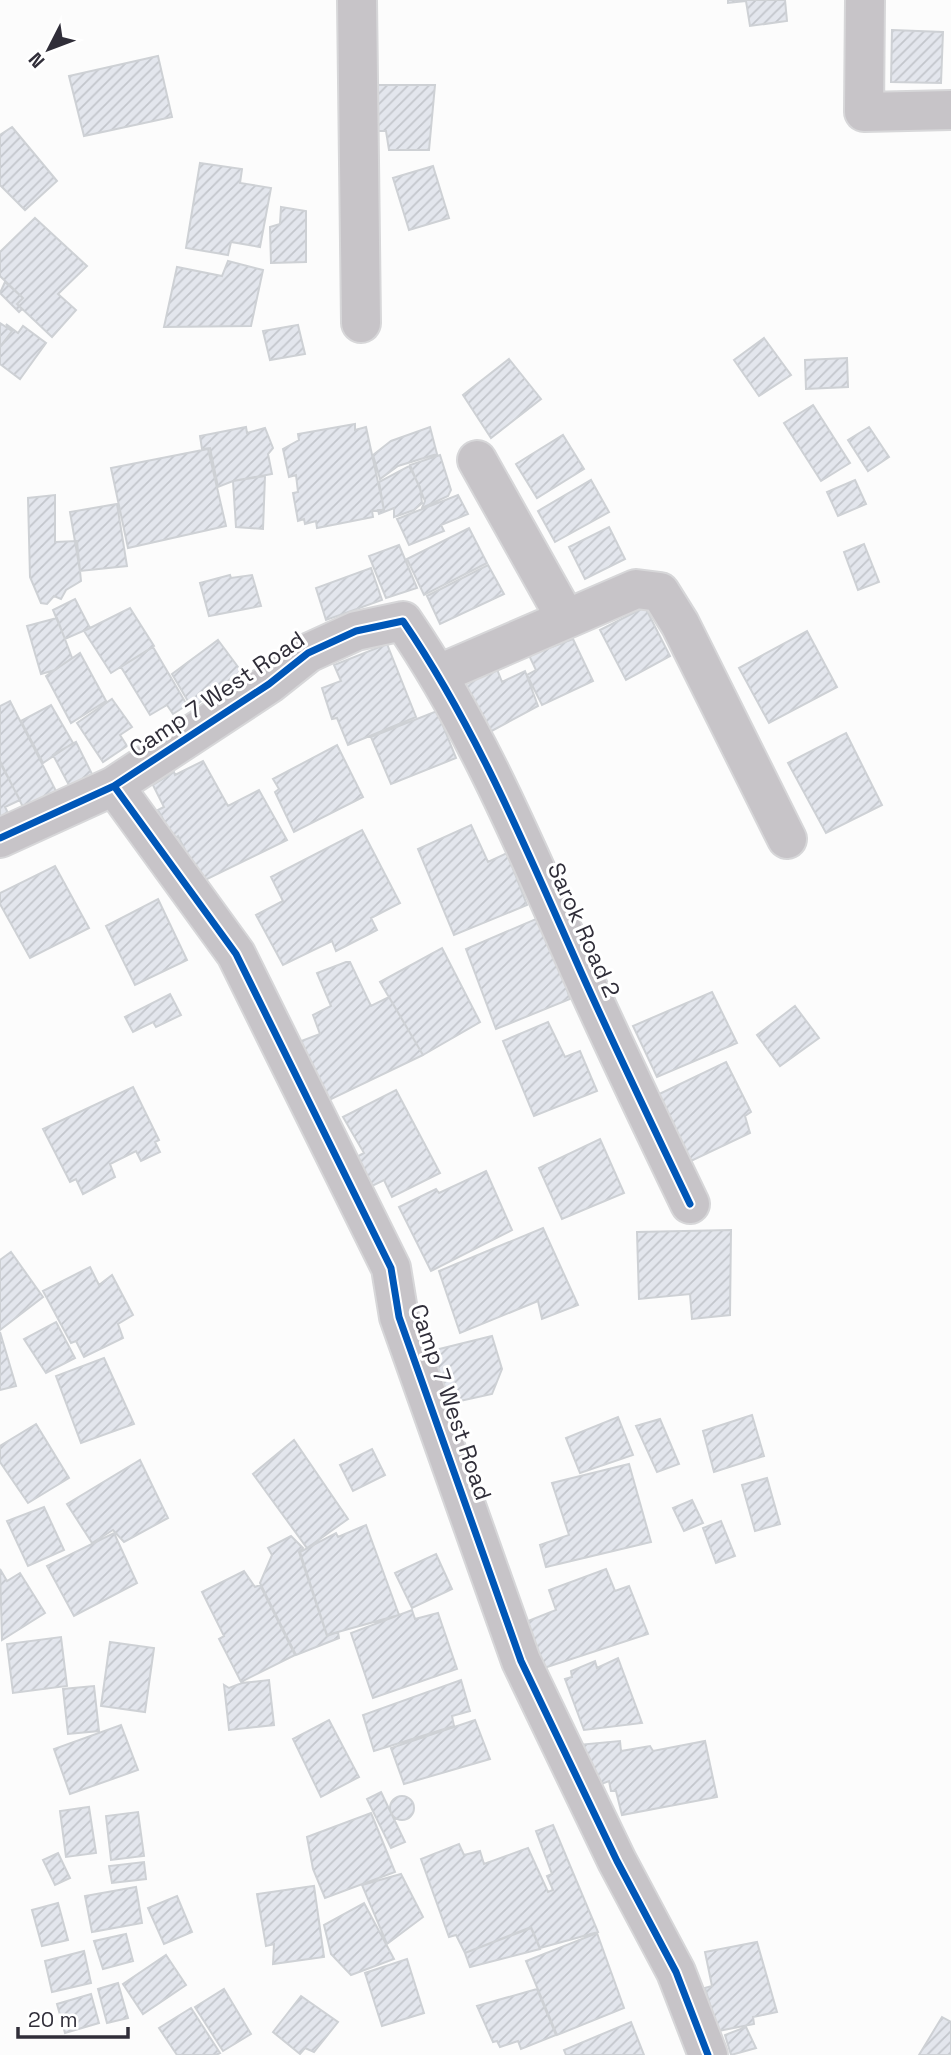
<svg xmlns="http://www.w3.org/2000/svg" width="951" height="2055" viewBox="0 0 951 2055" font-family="'Space Grotesk',sans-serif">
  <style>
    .building { fill: url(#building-hatch); stroke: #ced1d5; stroke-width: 2 }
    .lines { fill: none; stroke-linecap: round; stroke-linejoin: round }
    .minor-casing { stroke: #d7d7d9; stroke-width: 42 }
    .minor { stroke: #c7c4c8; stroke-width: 38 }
    .cycleway-casing { stroke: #fff; stroke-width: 11 }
    .cycleway { stroke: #0057b8; stroke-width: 7 }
    .labels { text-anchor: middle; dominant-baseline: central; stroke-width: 6; stroke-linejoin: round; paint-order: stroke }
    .street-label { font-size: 23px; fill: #302e39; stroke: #fff }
  </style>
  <defs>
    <pattern id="building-hatch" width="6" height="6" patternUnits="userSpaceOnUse" patternTransform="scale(1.75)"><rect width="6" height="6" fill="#e3e6ed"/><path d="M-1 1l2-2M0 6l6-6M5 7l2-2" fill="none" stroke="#c3c6cc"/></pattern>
  </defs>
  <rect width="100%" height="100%" fill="#fcfcfc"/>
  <path class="building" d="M728,0H785L787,21L750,26L746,1L728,3Z
    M892,30L943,32L941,83L891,82Z
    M158,56L172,117L84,136L69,76Z
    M375,85H435L429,150H389L386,131H372Z
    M12,127L57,181L25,210L0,185V135Z
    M200,163L242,169L240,183L271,188L260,247L231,242L228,255L186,248Z
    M433,166L449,218L409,230L393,178Z
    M281,207L306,211V262L271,263L270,227L280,224Z
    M35,218L87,266L58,294L76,310L52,337L17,304L23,298L0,276V252Z
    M228,261L263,270L251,326L164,327L177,267L222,276Z
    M5,282L23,298L17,304L22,309L19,312L0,293Z
    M0,323L12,331L0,347Z
    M6,324L18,333L23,326L46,343L20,379L0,364V347L12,331Z
    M298,325L305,354L270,360L263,331Z
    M764,338L791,375L759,396L734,360Z
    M847,358L848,387L806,389L805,360Z
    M509,359L541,399L491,438L463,395Z
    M813,405L850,463L821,481L784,423Z
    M355,424V430L366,427L384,510L372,511L373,517L317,528L316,521L305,524L304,519L298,521L293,493L298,492L296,475L289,477L283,449L299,440L298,434Z
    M246,427L247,433L265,428L273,448L268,454L272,474L233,481L218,487L210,448L202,449L200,436Z
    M430,427L437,454L398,466L380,479L373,455L391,441Z
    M869,427L889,457L868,471L848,440Z
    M563,435L584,469L537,498L516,464Z
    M208,449L226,526L128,548L111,468Z
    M440,455L451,490L448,496L422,508L425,501L410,465Z
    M409,466L420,487L422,503L414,510L394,517V508L379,514L378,510H384L379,482Z
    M265,476L263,529L236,527L233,481Z
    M591,480L609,512L555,542L538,511Z
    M855,480L866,504L838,516L827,492Z
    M55,495V542L77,541L81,581L66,590L61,599L54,596L47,604L41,603L30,577L28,498Z
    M458,495L468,514L441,525L444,531L409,545L397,519Z
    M117,504L127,566L80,571L70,512Z
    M609,527L625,559L585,579L569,547Z
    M469,528L487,563L424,595L407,559Z
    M864,544L879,582L858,590L844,552Z
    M399,545L417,588L386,598L369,556Z
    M488,565L504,594L440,624L427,596Z
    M371,568L382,600L326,620L316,588Z
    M230,575L231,578L252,575L261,606L209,616L200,583Z
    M75,599L90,628L65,639L53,610Z
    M645,607L670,656L626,680L600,630Z
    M130,608L154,646L111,673L84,631Z
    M57,618L72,658L55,670L41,674L27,626Z
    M807,631L837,687L769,723L739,668Z
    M573,639L593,681L542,705L527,675L536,670L526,649L544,640L549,648Z
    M218,640L241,671L192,708L172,674Z
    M387,644L416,717L348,745L337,718L332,719L322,688L341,681L334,665Z
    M153,647L187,705L173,714L167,705L150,715L121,667Z
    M80,653L106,701L71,723L46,676Z
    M495,664L502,682L525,671L538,706L486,734L464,683Z
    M112,699L132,727L120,735L127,746L103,762L77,723Z
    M10,701L59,797L26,813L0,761V706Z
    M51,705L73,743L43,763L21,721Z
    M437,711L456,758L391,784L371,737Z
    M846,733L882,805L826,833L788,763Z
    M76,742L92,774L70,787L53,755Z
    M337,745L363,797L294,832L275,792L279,789L273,779Z
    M203,761L228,806L259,790L287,840L199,883L182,852L185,850L178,836L174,839L158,810L164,807L153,785L174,772L175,775Z
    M0,763L20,800L5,807L11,819L0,824Z
    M471,825L488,862L507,853L527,905L454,935L418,849Z
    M362,830L400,903L371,918L377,930L336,951L332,941L283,965L256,915L283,901L271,877Z
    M55,866L89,928L30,958L0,904V893Z
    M158,899L187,960L135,985L106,926Z
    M543,916L570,999L496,1029L466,949Z
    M442,948L480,1022L423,1055L380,982Z
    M346,962H350L371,1006L389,997L423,1055L323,1103L296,1043L320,1034L313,1015L331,1006L317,973Z
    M712,992L737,1043L657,1077L633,1026Z
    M170,994L181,1015L156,1027L153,1022L133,1032L125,1017Z
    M795,1006L819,1038L780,1066L757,1035Z
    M548,1022L565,1057L580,1051L597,1091L534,1116L503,1041Z
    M726,1062L751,1112L745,1116L750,1133L691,1161L653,1097Z
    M133,1087L159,1140L155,1142L160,1152L141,1161L136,1151L110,1164L115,1177L83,1194L76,1179L70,1182L43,1129Z
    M396,1090L440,1173L392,1197L384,1180L368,1188L353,1159L364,1153L343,1117Z
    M600,1139L624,1193L562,1219L539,1168Z
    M486,1171L512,1230L431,1271L399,1207L436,1189L439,1193Z
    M543,1228L578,1305L542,1319L538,1301L460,1333L439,1271Z
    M731,1230L730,1315L692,1319L690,1294L639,1299L637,1232Z
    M11,1252L43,1297L0,1330V1260Z
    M90,1267L99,1285L112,1275L133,1315L118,1324L123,1338L84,1357L76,1341L71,1343L43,1291Z
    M56,1322L75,1358L46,1373L24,1339Z
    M0,1332L16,1386L0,1390Z
    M492,1336L502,1369L492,1394L437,1406L419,1354Z
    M104,1358L134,1424L81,1443L56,1376Z
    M752,1415L764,1456L714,1472L703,1431Z
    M618,1417L633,1455L580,1473L566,1438Z
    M660,1419L679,1464L657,1472L636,1426Z
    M36,1424L69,1478L28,1503L0,1462V1446Z
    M294,1440L348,1519L307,1548L253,1474Z
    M372,1449L385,1475L353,1491L340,1465Z
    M140,1460L168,1518L124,1542L113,1530L92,1543L67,1504Z
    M629,1464L651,1542L546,1567L540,1545L569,1535L552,1483Z
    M767,1478L780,1524L755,1531L742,1485Z
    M692,1500L703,1523L684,1531L673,1508Z
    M44,1507L64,1550L28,1566L7,1521Z
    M721,1521L735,1556L716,1563L703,1528Z
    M366,1525L399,1615L327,1635L300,1552L336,1533L338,1537Z
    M114,1533L137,1583L74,1616L47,1566Z
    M291,1536L303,1548L299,1552L327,1636L338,1632L339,1638L296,1655L260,1583L272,1555L268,1548Z
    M436,1554L452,1589L412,1608L395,1573Z
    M0,1569L7,1581L20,1573L45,1613L2,1640Z
    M606,1569L615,1591L629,1586L648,1634L544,1668L523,1623L556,1610L549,1590Z
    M244,1571L255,1587L260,1585L295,1655L241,1682L219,1639L224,1636L202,1592Z
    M412,1610L415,1619L438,1613L457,1669L373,1698L351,1633Z
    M61,1637L67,1686L13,1693L7,1644Z
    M110,1642L154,1648L145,1712L101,1706Z
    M618,1658L642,1723L584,1730L565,1679L572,1677L571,1671L595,1661L597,1668Z
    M269,1680L274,1725L229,1730L224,1685L229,1688L242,1683Z
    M461,1680L470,1711L452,1716L454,1726L374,1751L363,1715Z
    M94,1686L99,1731L68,1734L63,1689Z
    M329,1720L359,1777L321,1797L293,1739Z
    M475,1720L490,1759L404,1784L391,1748Z
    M121,1725L138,1770L70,1794L54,1749Z
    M620,1741L621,1751L650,1746L653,1751L705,1741L717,1797L622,1815L616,1791H611L609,1781L596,1786L577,1745Z
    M381,1792L405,1842L391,1848L367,1799Z
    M390 1808a12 12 0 1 1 24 0a12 12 0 1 1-24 0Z
    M89,1807L96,1853L66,1857L60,1811Z
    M138,1812L144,1856L111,1860L106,1816Z
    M371,1813L395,1872L325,1898L313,1869L307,1837Z
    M553,1825L598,1932L540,1948L531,1927L465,1953L456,1935L449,1937L421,1859L459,1844L464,1855L480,1851L484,1864L528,1848L548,1892L553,1890L547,1876L552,1874L536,1831Z
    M58,1853L70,1878L55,1885L43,1860Z
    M144,1862L146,1879L112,1883L109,1866Z
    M401,1874L423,1917L387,1944L362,1885Z
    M314,1886L324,1957L273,1964L274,1944L266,1946L257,1894Z
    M136,1887L142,1923L92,1932L85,1896Z
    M177,1896L192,1932L164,1944L148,1908Z
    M58,1903L68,1940L42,1946L32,1910Z
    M364,1903L394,1959L351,1975L331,1954L324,1925Z
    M531,1928L540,1949L470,1967L465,1953Z
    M597,1933L624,2008L557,2035L526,1961Z
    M126,1934L133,1961L103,1969L94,1941Z
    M757,1942L777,2012L753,2017L754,2024L718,2031L705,1988L712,1986L705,1952Z
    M84,1951L91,1983L52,1992L45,1961Z
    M166,1955L186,1985L143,2014L123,1984Z
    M407,1959L424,2013L382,2026L365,1973Z
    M118,1983L128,2018L107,2023L98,1989Z
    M224,1989L251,2034L223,2051L195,2007Z
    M537,1989L556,2035L521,2049L518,2041L500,2047L497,2041L493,2042L477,2006Z
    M91,1994L99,2023L65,2033L57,2004Z
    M301,1996L338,2022L314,2052L305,2048L300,2054L273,2032Z
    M191,2008L220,2053L216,2055H177L159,2028Z
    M942,2017L951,2022V2055H919Z
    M631,2022L644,2055H566L564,2050Z
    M746,2027L756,2048L731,2055L725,2035Z"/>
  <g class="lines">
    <g class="minor-casing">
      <path id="minor" d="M357,0L361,323
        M865,0L864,112L951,110
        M477,460L565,617
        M439,674L636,589L660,592L680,624L787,839
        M114,786L236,954L391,1268L399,1317L521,1661L617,1861L676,1972L708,2055
        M0,838L114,786L269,684L308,653L356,631L403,621C477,729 528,853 581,972C616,1050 653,1127 690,1204"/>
    </g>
    <use href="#minor" class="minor"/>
    <g class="cycleway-casing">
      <path id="cycleway" d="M114,786L236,954L391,1268L399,1317L521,1661L617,1861L676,1972L708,2055
        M0,838L114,786L269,684L308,653L356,631L403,621C477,729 528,853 581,972C616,1050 653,1127 690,1204"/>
    </g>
    <use href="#cycleway" class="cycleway"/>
  </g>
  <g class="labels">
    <g class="street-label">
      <text transform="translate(217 694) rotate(-34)">Camp 7 West Road</text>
      <text transform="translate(584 930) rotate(66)">Sarok Road 2</text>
      <text transform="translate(451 1402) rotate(71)">Camp 7 West Road</text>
    </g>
  </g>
  <g transform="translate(49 49) rotate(228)" stroke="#ffffff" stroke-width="5" paint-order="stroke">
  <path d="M0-5L12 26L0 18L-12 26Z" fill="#302e39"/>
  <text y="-10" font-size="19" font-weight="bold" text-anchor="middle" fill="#302e39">N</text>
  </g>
  <path d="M18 2027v10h110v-10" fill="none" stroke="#302e39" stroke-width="3.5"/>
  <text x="28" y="2027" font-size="21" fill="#302e39" stroke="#ffffff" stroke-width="5" paint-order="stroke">20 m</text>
</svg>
